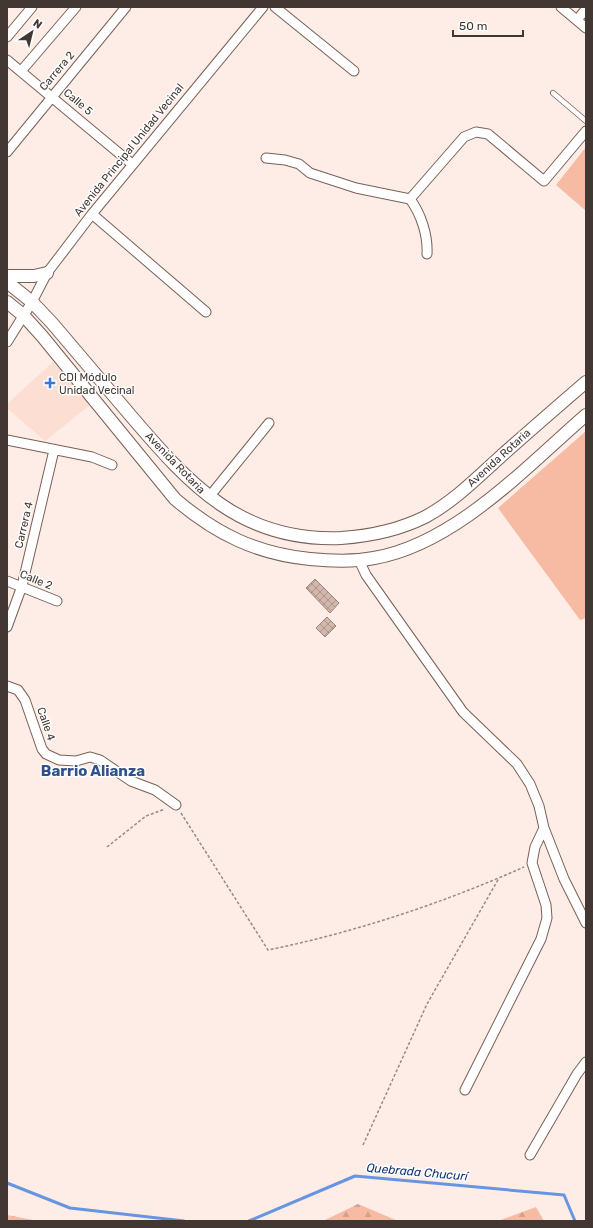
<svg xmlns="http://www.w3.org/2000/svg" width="593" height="1228" viewBox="0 0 593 1228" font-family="Rubik,sans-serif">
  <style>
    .built { fill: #fcded3 }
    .green { fill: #f7bba3 }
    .forest { fill: url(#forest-firs) }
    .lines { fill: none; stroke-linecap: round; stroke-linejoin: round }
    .stream { stroke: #6895e2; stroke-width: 3 }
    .building { fill: url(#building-cross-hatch); stroke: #9c8278 }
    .service-casing { stroke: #796057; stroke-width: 6 }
    .minor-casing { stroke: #796057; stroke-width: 11 }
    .secondary-casing { stroke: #796057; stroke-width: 14 }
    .path { stroke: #988a84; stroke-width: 1.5; stroke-dasharray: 3 2; stroke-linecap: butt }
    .service { stroke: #fff; stroke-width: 4.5 }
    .minor { stroke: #fff; stroke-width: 9 }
    .secondary { stroke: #fff; stroke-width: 12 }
    .poi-dot { fill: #3877e6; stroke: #fefefe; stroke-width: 1.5 }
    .labels { text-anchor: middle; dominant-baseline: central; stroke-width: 3; stroke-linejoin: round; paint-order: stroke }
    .street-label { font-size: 11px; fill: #423732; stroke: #fefefe }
    .poi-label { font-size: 11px; fill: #423732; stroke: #fefefe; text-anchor: start }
    .water-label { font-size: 12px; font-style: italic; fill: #0e3579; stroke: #fefefe }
    .district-label { font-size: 15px; font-weight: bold; fill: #315189; stroke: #fefefe }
  </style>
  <defs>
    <pattern id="forest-firs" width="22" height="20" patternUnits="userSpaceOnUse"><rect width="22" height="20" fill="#f7bba3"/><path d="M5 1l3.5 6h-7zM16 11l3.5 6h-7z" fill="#d5a18d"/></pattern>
    <pattern id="building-cross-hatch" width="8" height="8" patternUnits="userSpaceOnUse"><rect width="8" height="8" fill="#d2b7ac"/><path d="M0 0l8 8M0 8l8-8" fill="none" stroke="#ac968d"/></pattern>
  </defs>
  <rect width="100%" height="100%" fill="#feede6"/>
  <path class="built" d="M53,362L90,405L45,441L7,408V404Z"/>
  <path class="green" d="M586,147V211L556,185Z
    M586,431V618L580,620L498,508Z"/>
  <path class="forest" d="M358,1204L398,1221H323Z
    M536,1207L544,1221H498Z
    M7,1215L38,1221H7Z"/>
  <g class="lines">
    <path class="stream" d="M7,1183L70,1208L184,1221
      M249,1221L355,1176L564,1195L575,1221"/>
  </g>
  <path class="building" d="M315,579L339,603L330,613L306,588Z
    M327,617L336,626L325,637L316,628Z"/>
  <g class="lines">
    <g class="service-casing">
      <path id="service" d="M553,93L586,121"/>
    </g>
    <g class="minor-casing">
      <path id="minor" d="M275,7L354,71
        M561,7L586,28
        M577,20L586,9
        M7,37L32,7
        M7,60L132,164
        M22,70L76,7
        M7,152L126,7
        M266,158L285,160L299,164L310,173L356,188L410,199
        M92,214L206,312
        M427,254C428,235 421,214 410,199L464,137L476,132L488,134L544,181L586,131
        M7,342L32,302L47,273L92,214L263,7
        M7,440L92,457L112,465
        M209,497L269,423
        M359,560L366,575L463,712L517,764L530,784L539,806L544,828L564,879L586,923
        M7,581L57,601
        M7,627L22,586L54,450
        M7,686L18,690L25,700L42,749L46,754L59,760L76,761L90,757L100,760L131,781L155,790L176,805
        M465,1090L541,939L547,918L546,905L532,863L535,847L544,828
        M530,1155L577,1074L586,1062"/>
    </g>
    <g class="secondary-casing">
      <path id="secondary" d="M7,276H34L47,273
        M7,282L32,302L52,323C78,354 105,385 131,416C190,485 241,542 341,538C370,536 399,530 425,517C453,502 476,479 499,458C528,432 557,407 586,382
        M7,302L23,315L42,336L175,499C216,534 257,554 310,559C331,561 353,562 374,558C455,544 526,467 586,415"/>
    </g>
    <path class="path" d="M181,813L268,950C356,932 443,903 524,867
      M107,847L146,816L165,809
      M363,1145L427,1004L499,878"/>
    <use href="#service" class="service"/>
    <use href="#minor" class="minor"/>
    <use href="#secondary" class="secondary"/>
  </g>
  <path class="poi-dot" d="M48 377h4v4h4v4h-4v4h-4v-4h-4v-4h4z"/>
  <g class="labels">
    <g class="street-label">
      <text transform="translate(57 71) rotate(-50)">Carrera 2</text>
      <text transform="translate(78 102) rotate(40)">Calle 5</text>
      <text transform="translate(129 150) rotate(-51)">Avenida Principal Unidad Vecinal</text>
      <text transform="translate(499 458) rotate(-42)">Avenida Rotaria</text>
      <text transform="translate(175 463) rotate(46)">Avenida Rotaria</text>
      <text transform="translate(24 525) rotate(-77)">Carrera 4</text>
      <text transform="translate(36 580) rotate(22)">Calle 2</text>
      <text transform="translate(46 724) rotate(71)">Calle 4</text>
    </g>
    <g class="poi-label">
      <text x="59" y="377">CDI Módulo<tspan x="59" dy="13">Unidad Vecinal</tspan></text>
    </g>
    <g class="water-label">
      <text transform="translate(417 1172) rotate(5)">Quebrada Chucurí</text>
    </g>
    <g class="district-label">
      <text x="93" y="771">Barrio Alianza</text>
    </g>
  </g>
  <rect width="593" height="1228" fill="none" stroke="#423732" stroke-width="16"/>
  <g transform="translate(32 32) rotate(35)" stroke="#fefefe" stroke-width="3" paint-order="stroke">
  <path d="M0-3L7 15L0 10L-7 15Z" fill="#423732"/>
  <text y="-6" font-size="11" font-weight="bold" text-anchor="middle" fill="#423732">N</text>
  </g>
  <path d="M453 30v6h70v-6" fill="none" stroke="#423732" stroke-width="2"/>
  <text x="459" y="30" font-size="12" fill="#423732" stroke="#fefefe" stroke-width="3" paint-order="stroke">50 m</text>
</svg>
